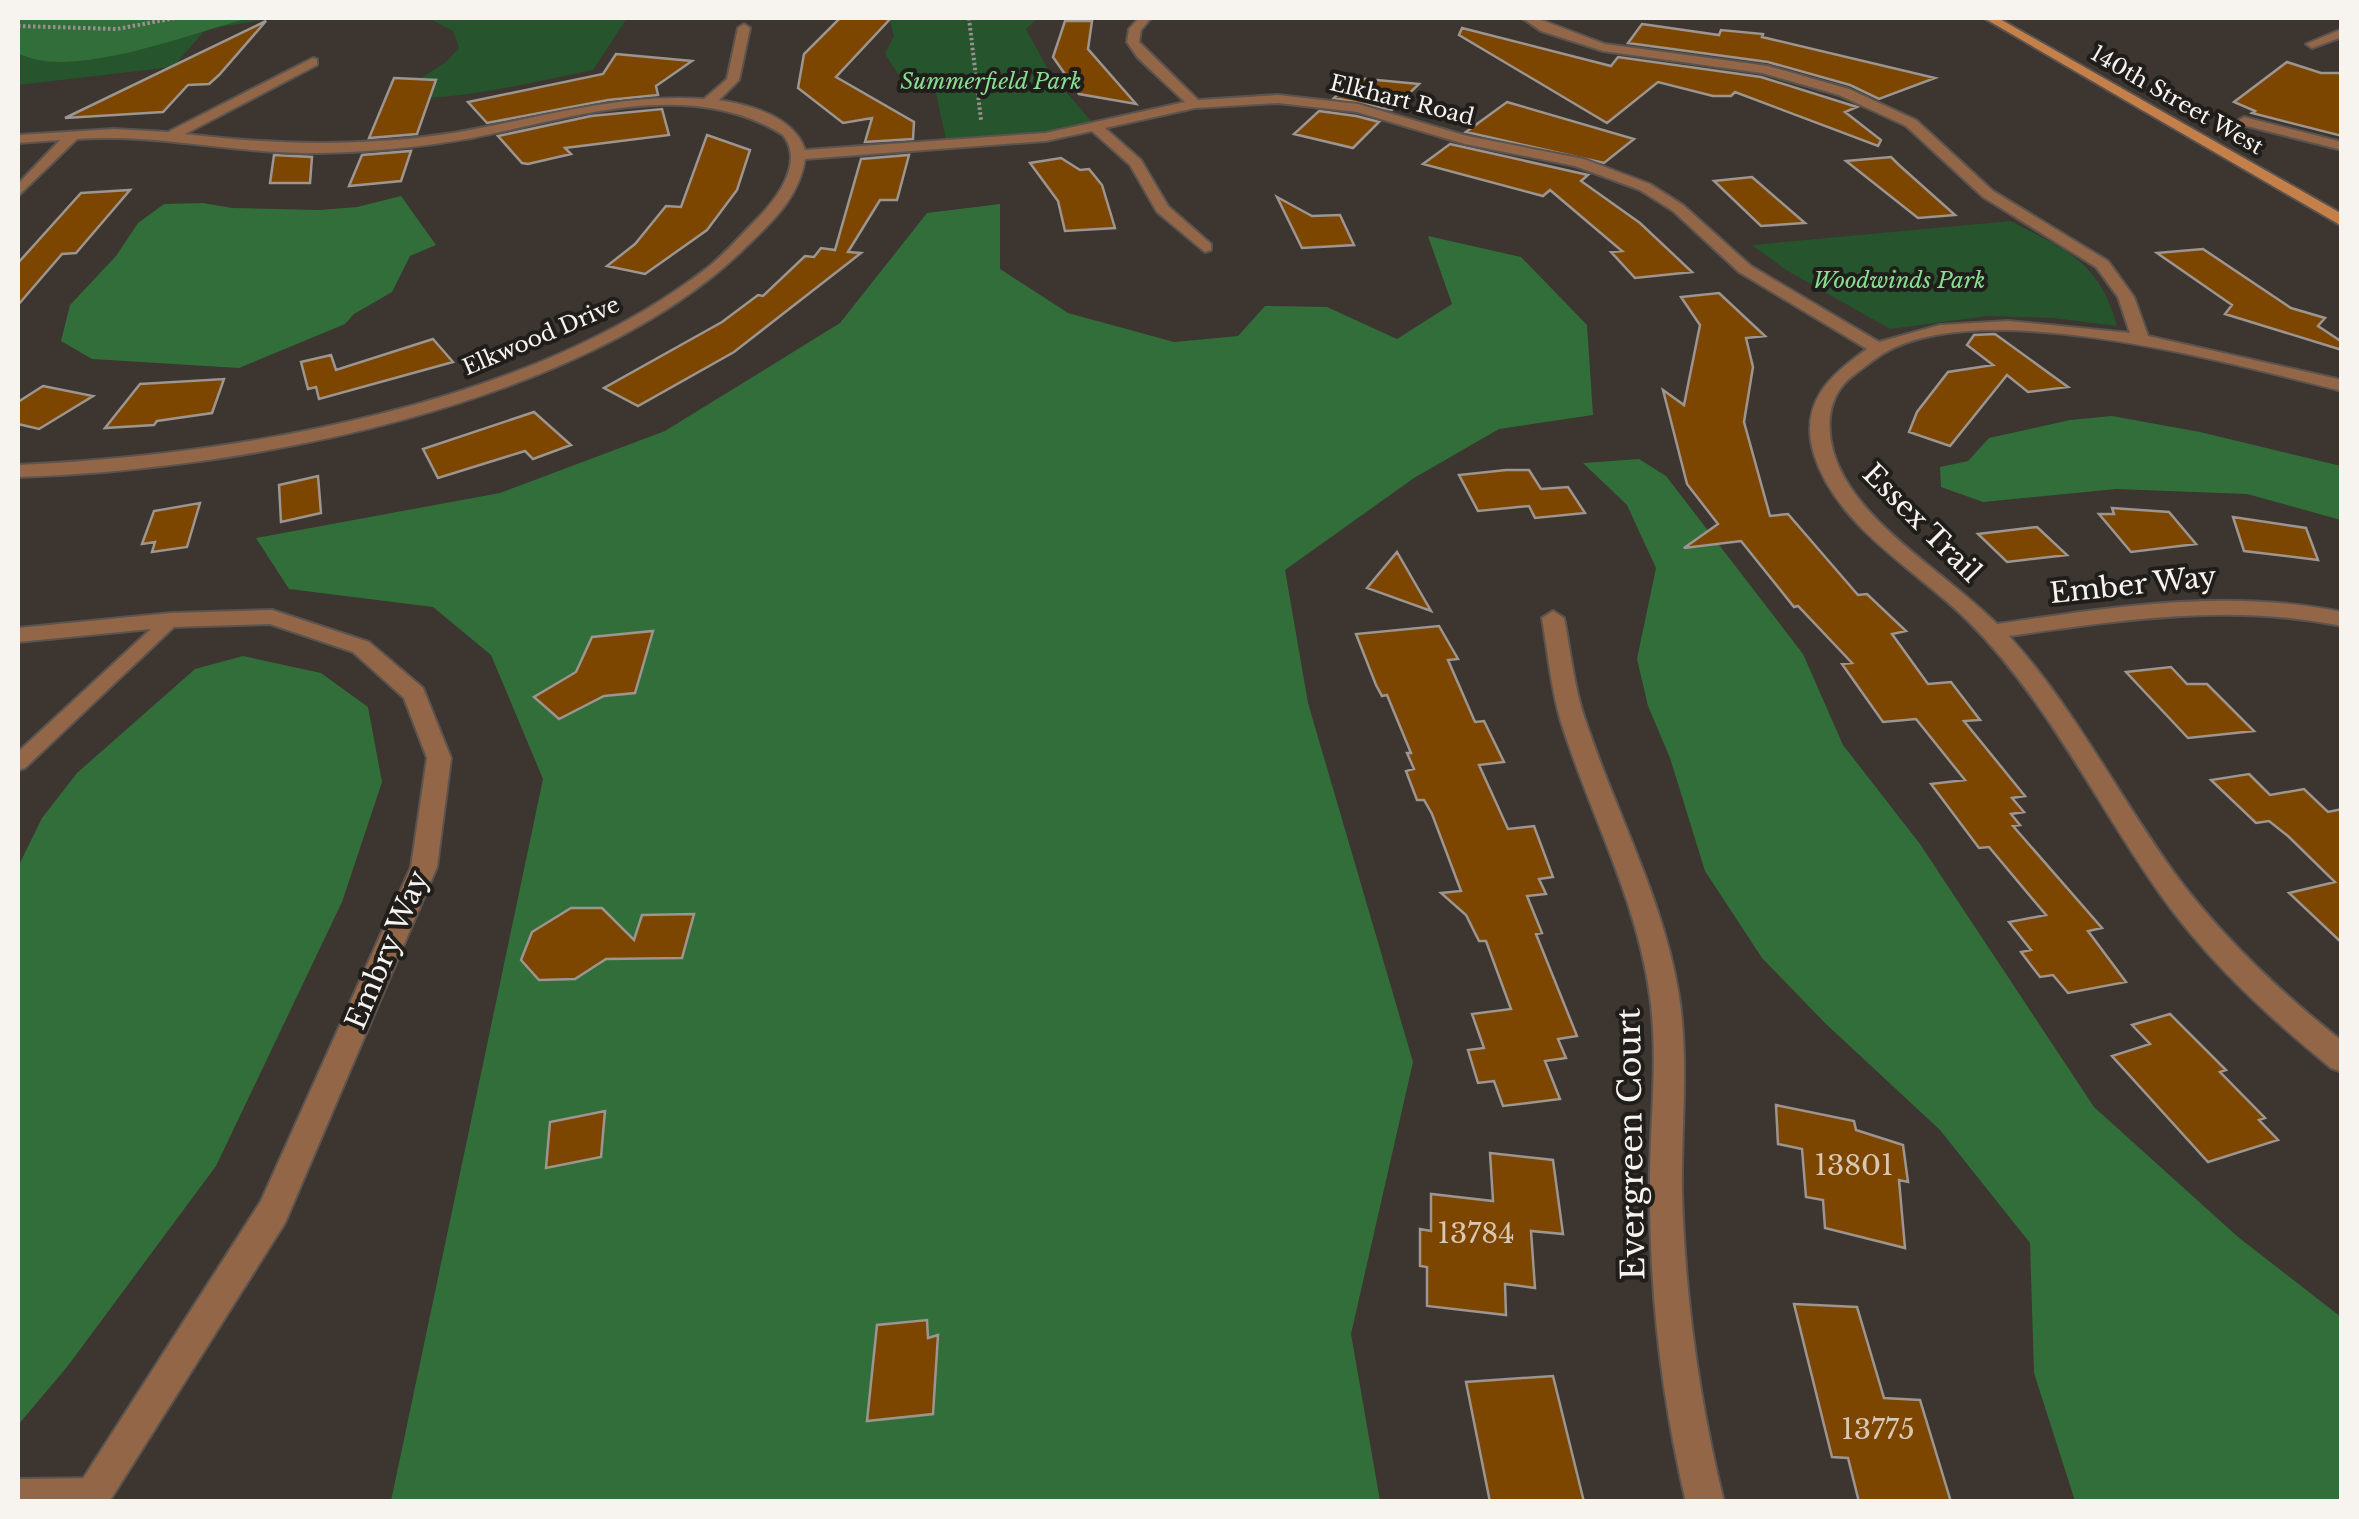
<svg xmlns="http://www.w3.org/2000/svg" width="2359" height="1519" viewBox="0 0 2359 1519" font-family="'Libre Baskerville',serif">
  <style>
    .green { fill: #26542c }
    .forest { fill: #326e3a }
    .building { fill: #7c4600; stroke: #9d958f; stroke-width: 2.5 }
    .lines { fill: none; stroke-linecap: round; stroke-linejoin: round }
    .lane-casing { stroke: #5a534f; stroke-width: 4 }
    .street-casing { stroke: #5a534f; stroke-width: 4 }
    .secondary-casing { stroke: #5a534f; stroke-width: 4 }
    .path { stroke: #98928e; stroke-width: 4; stroke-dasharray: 2.5 2.5; stroke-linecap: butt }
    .lane { fill: #926646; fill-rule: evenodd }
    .street { fill: #926646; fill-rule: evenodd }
    .secondary { fill: #c57f49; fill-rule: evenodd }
    .labels { text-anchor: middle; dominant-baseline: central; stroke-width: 8; stroke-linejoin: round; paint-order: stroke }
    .far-park-label { font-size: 22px; font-style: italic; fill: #89dd91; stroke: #201e1b }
    .far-street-label { font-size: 22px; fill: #f7f3ef; stroke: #201e1b }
    .street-label { font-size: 28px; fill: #f7f3ef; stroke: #201e1b }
    .near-number-label { font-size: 28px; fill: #d8c8b3 }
    .near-street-label { font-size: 32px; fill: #f7f3ef; stroke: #201e1b }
  </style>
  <rect width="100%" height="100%" fill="#3c3530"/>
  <path class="green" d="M18 18H276L206 29 173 67 18 85Z
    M428 18H627L593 70C527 83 457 102 389 98L446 62 459 48 453 31Z
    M889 18H1038L1026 29 1050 73 1097 128 947 145 935 88 898 74 885 54 894 36Z
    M2011 221C2066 250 2100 262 2117 326L2053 318 1988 316 1890 329 1786 270 1752 245Z"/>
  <path class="forest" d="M18 18H250C193 32 70 82 18 53Z
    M401 196 436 245 410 256 392 292 354 314 345 324 239 368 92 359 61 341 70 305 116 256 138 223 164 204 203 203 232 208 319 210 357 207Z
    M1000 204V269L1068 313 1174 342 1238 336 1265 306 1327 307 1397 339 1452 304 1428 236 1521 257 1587 325 1593 415 1499 429 1414 478 1285 570 1308 703 1413 1062 1351 1334 1380 1501H391L543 779 491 655 433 607 289 589 256 538 500 493 665 431 840 323 927 213Z
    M2112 416 2200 432 2341 466V520L2247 494 2116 489 1983 502 1941 487 1940 467 1968 461 1989 438 2070 420Z
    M1639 459 1666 476 1803 654 1843 745 1920 844 2094 1107 2238 1237 2341 1317V1501H2075L2034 1373 2030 1243 1940 1130 1826 1024 1762 958 1705 871 1670 758 1648 706 1637 659 1656 568 1627 505 1583 463Z
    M243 656 321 673 368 707 382 782 342 902 216 1166 67 1367 18 1425V867L42 818 77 773 195 669Z"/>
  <path class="building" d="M840 18H891L836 77 914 122 913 139 865 142 872 118 843 123 798 88 804 54Z
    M266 21 219 75 209 84 188 85 163 112 65 118Z
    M1065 21H1092L1088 49 1136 104 1079 94 1053 57Z
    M1642 24 1719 35 1721 30 1763 34 1762 37 1935 78 1879 99 1850 85 1768 62 1628 43Z
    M1462 28 1611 66 1618 57 1761 77 1857 107 1845 112 1881 140 1878 146 1735 92 1731 96H1713L1658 82 1607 123 1459 35Z
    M616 54 692 61 656 86 658 95 608 100 487 123 468 102 603 74Z
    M2287 62 2321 73H2342V136L2252 113 2255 111 2234 102Z
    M394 78 436 80 417 134 369 138Z
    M1356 78 1419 84 1392 110 1334 98Z
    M1507 102 1634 139 1604 163 1466 132Z
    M662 109 669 135 565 148 571 154 528 164 522 163 498 136 591 116Z
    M1319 111 1356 116 1379 122 1353 148 1294 134Z
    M707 135 750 150 737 190 707 230 645 274 607 266 635 244 666 206 681 207Z
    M1450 144 1588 175 1581 181 1640 223 1692 272 1635 278 1611 252 1622 251 1550 190 1543 196 1423 164Z
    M411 151 401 181 349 186 362 155Z
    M274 155 312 157 310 183H270Z
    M909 155 897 200H880L848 252 861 253 734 352 638 406 604 388 722 322 758 295 763 296 805 256 814 257 821 248 835 250 861 159Z
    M1891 157 1899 165 1955 215 1918 218 1846 161Z
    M1061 158 1080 170 1089 169 1102 185 1115 228 1065 231 1058 201 1030 163Z
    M1752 177 1805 223 1761 226 1714 181Z
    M130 190 76 253 62 254 18 305V263L81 193Z
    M1277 197 1312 216 1340 215 1354 245 1302 248Z
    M2203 249 2291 308 2325 318 2318 326 2342 342V350L2225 314 2232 305 2157 253Z
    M1719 293 1765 336 1746 338 1753 367 1744 422 1770 516 1788 514 1858 595 1867 594 1906 631 1892 634 1928 684 1951 682 1980 720 1964 721 2025 796 2012 798 2024 812 2011 814 2020 825 2013 826 2102 928 2088 931 2126 982 2068 993 2053 975 2040 977 2021 952 2031 950 2009 922 2046 915 1989 847 1979 848 1931 784 1965 780 1916 719 1883 722 1842 664 1852 663 1798 606 1794 607 1741 541 1684 548 1718 524 1687 484 1663 390 1684 405 1700 325 1681 297Z
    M1995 334 2068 387 2028 392 2007 375 1950 446 1909 432 1917 412 1948 372 1993 365 1967 345 1974 335Z
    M433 339 453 362 319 399 316 387 308 389 301 362 331 355 336 370Z
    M224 379 212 413 157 421 154 425 105 428 140 384Z
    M43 386 93 396 39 429 18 424V402Z
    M534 412 571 445 533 459 525 451 438 478 423 449Z
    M1506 470H1529L1541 489 1568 487 1585 513 1535 518 1529 506 1478 511 1459 475Z
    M318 476 321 513 281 522 279 485Z
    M200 503 187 547 152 552 155 542 142 544 154 511Z
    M2112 508 2169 512 2196 544 2131 552 2099 514H2114Z
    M2233 517 2306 528 2318 560 2244 551Z
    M2037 527 2067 555 2007 562 1978 534Z
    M1397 552 1431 611 1367 588Z
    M1439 626 1458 659 1448 660 1475 722 1484 721 1504 762 1479 765 1508 829 1534 826 1553 877 1539 879 1546 894 1527 896 1542 933 1536 934 1577 1036 1558 1039 1566 1058 1545 1061 1560 1099 1503 1106 1494 1081 1478 1083 1468 1050 1484 1048 1472 1014 1511 1009 1486 941H1479L1466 915 1441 893 1461 891 1432 814 1424 800H1417L1406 771 1414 769 1407 753H1411L1387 695 1382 696 1376 685 1356 634Z
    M653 631 635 693 604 696 559 719 534 697 576 672 592 637Z
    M2171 667 2187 684H2207L2254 731 2188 738 2126 672Z
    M2249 774 2270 795 2304 789 2328 812 2342 809V943L2289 893 2335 882 2288 836 2269 821 2256 823 2211 780Z
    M571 908H602L634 940 642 915 694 914 682 958 606 959 575 979 539 980 521 960 532 932Z
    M2170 1014 2226 1070 2220 1072 2265 1118 2259 1120 2278 1140 2208 1162 2112 1056 2150 1044 2132 1025Z
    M1776 1105 1854 1121 1856 1130 1903 1145 1908 1182 1899 1180 1905 1248 1825 1228 1823 1200 1806 1197 1802 1149 1778 1144Z
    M605 1111 601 1157 546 1168 550 1122Z
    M1490 1153 1553 1160 1563 1234 1531 1231 1535 1288 1505 1284 1506 1315 1427 1306V1267L1420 1266V1229L1431 1231V1194L1493 1201Z
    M1794 1304 1857 1307 1884 1398 1920 1400 1951 1502H1859L1848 1458 1832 1457Z
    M927 1320 928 1338 938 1335 933 1414 867 1421 877 1325Z
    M1553 1376 1584 1502H1490L1466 1382Z"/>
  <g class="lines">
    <defs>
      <path id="lane" d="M171 614 180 620 177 624 25 768 18 770V752L165 616Z
        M93 1478 104 1482 108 1493 105 1502H18V1479Z"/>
      <path id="street" d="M1139 18H1151L1141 30 1139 42 1198 100 1278 95 1358 104 1467 136 1584 159 1650 184 1683 205 1751 266 1879 342 1940 325 2008 321 2130 333 2118 297 2096 267 1983 197 1906 126 1839 95 1762 73 1603 51 1541 31 1522 18H1536L1605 44 1768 66 1849 89 1916 120 1993 191 2108 261 2134 297 2148 336 2342 380V391C2233 364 1987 295 1886 352 1875 358 1865 367 1855 374 1821 398 1825 443 1844 477 1876 534 1950 577 1997 624 2113 607 2225 588 2342 612V626C2229 603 2122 620 2009 636 2075 709 2118 795 2175 874 2222 937 2280 992 2342 1041V1072L2331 1068C2265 1014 2201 955 2153 884 2091 794 2044 696 1966 619 1915 569 1836 526 1814 454 1799 403 1829 376 1867 349L1739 272 1673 211 1640 190 1575 166 1465 144 1357 112 1278 103 1195 108 1105 128 1141 160 1168 206 1211 244V250L1205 252 1157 212 1130 165 1092 131 1046 141 805 159C799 197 774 220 748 245 587 406 238 471 18 477V465C238 455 529 406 707 268 725 254 740 236 756 220 776 200 805 163 783 135 689 76 573 118 472 138 422 147 371 152 320 153 239 155 159 133 77 139L18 196V184L60 140 18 143V135L114 129 168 132 313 58 317 59V65L185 134C276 145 362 147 453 133 537 119 618 93 704 99L727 79 738 28 744 24 750 28 739 80 719 100C750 105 794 116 805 150L1046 133 1185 102 1138 58 1127 42 1129 29Z
        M2342 29V37L2312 48 2306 44Z
        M2244 117 2342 142V150L2239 124 2237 121Z
        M272 610 369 642 423 688 451 758 437 867 285 1223 109 1502H68L261 1201 411 867 427 758 404 698 353 652 270 624 171 627 18 642V628L171 613Z
        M1553 611 1564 618C1571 653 1574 689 1586 722 1616 813 1664 900 1679 996 1689 1062 1681 1126 1682 1193 1685 1298 1699 1400 1724 1502H1686C1662 1400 1650 1298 1650 1193 1649 1127 1659 1063 1650 996 1637 900 1590 814 1561 722 1551 689 1548 653 1542 618Z"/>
      <path id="secondary" d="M1984 18H1998L2342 214V226Z"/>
    </defs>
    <use href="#lane" class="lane-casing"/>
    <use href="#street" class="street-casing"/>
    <use href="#secondary" class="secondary-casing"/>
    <path class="path" d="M969 18 981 120
      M18 26 117 29 175 18"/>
    <use href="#lane" class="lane"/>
    <use href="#street" class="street"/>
    <use href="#secondary" class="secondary"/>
  </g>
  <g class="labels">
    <g class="far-park-label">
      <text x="991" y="81">Summerfield Park</text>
      <text x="1899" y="280">Woodwinds Park</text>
    </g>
    <g class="far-street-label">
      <text transform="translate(1402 100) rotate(14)">Elkhart Road</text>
      <text transform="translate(2177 100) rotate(30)">140th Street West</text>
      <text transform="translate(541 336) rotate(-23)">Elkwood Drive</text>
    </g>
    <g class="street-label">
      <text transform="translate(1922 523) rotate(45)">Essex Trail</text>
      <text transform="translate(2133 585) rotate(-6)">Ember Way</text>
      <text transform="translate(387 950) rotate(-67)">Embry Way</text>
    </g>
    <g class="near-number-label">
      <text x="1854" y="1165">13801</text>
      <text x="1476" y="1233">13784</text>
      <text x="1878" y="1429">13775</text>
    </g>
    <g class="near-street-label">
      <text transform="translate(1631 1144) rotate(-91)">Evergreen Court</text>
    </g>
  </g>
  <rect width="2359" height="1519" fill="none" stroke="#f7f3ef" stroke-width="40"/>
</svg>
